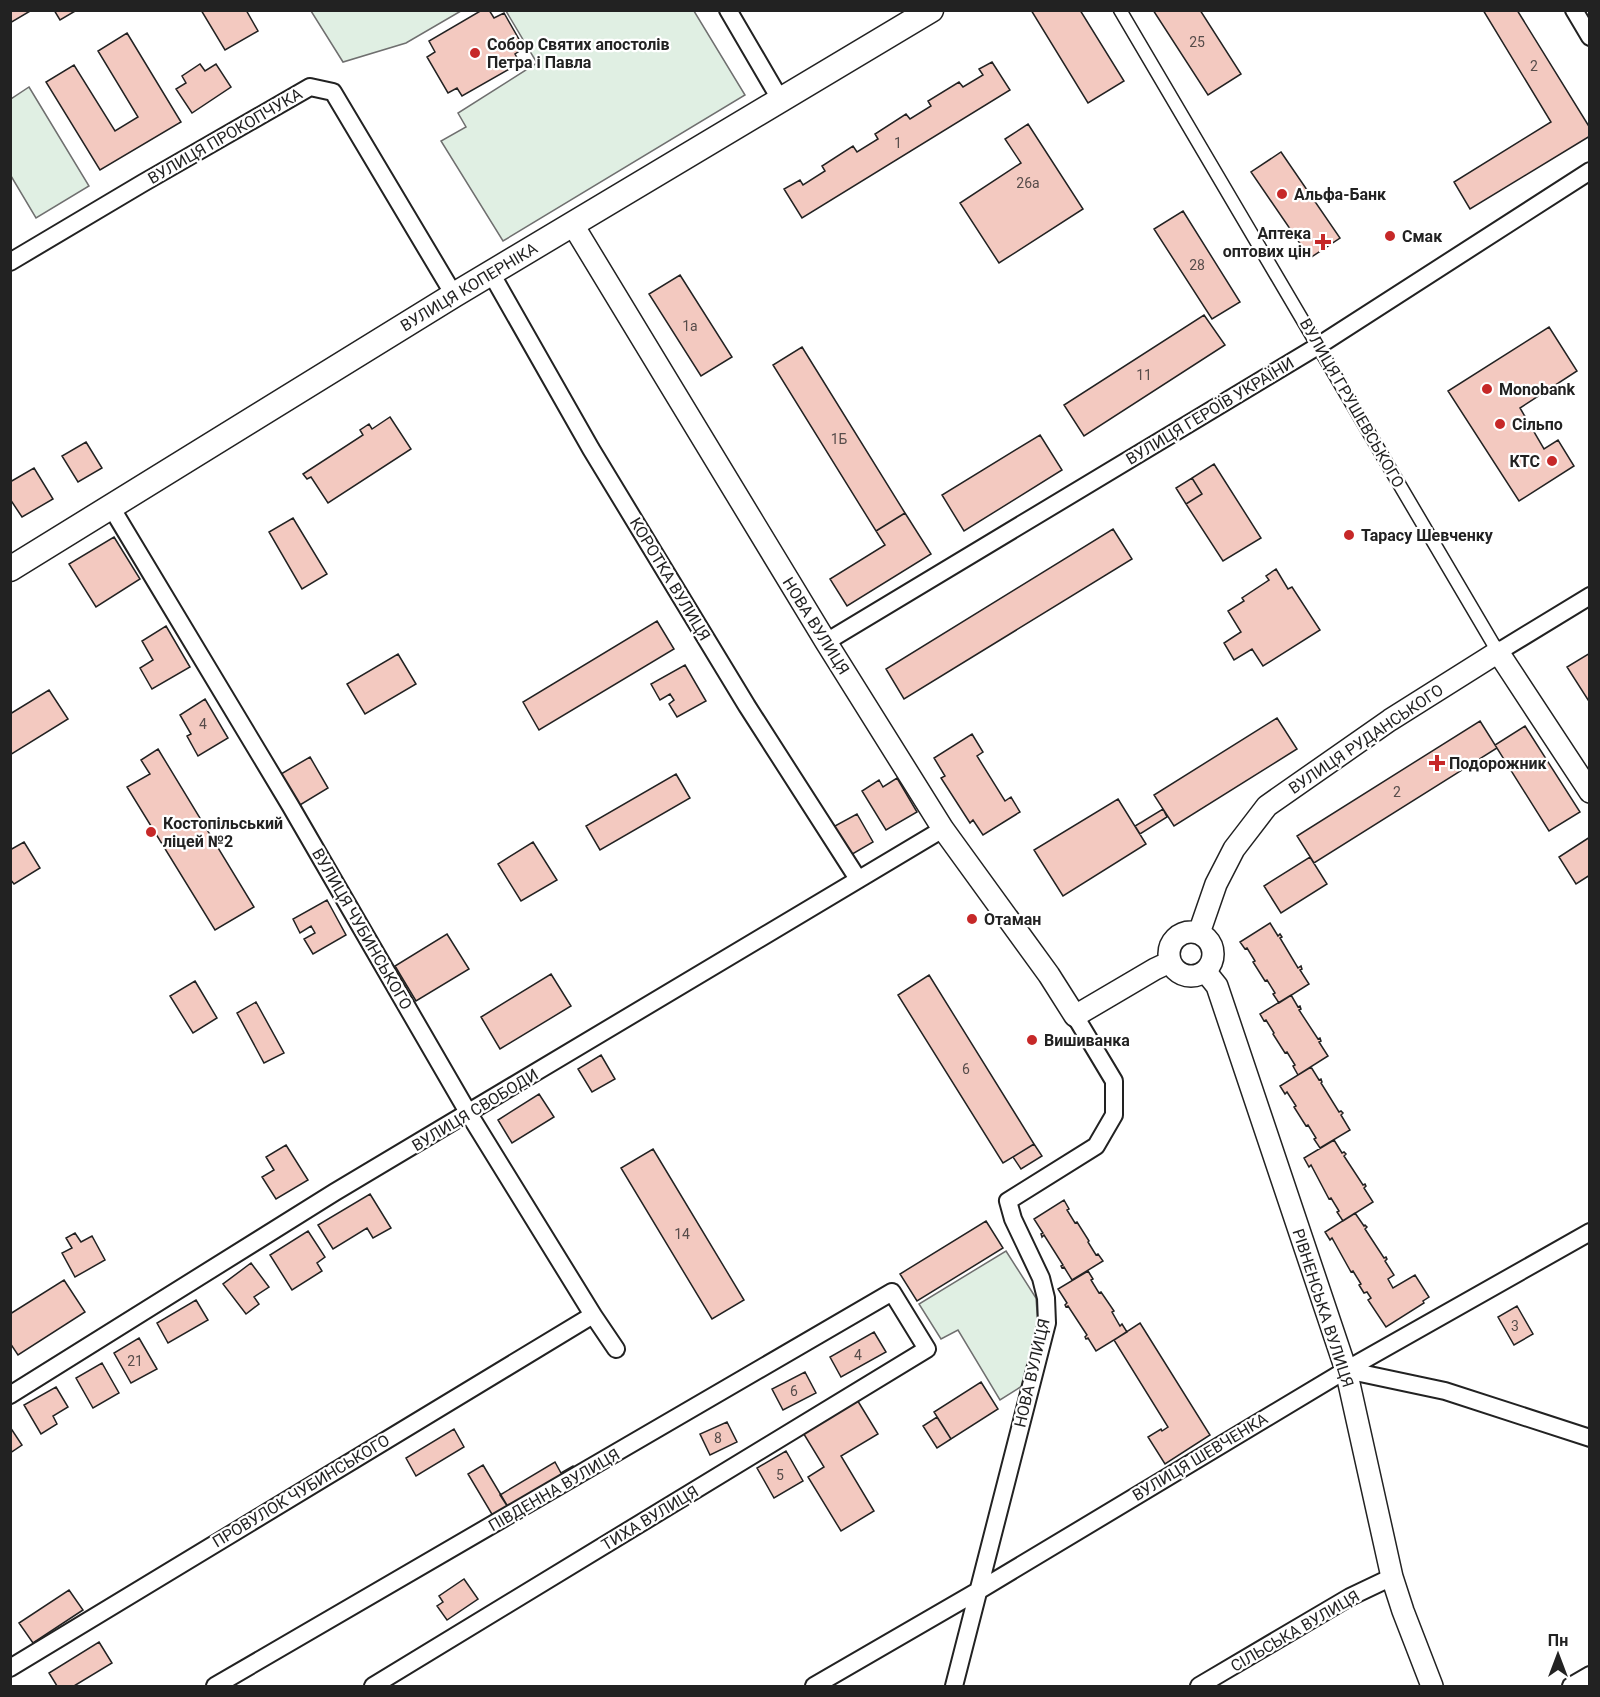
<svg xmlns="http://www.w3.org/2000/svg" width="1600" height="1697" viewBox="0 0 1600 1697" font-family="Roboto,sans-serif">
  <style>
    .green { fill: #e0efe3; stroke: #6f6f6f; stroke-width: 1.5 }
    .building { fill: #f3c9c0; stroke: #222; stroke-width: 1.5 }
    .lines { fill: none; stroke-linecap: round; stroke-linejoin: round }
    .pedestrian-casing { stroke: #222; stroke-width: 15 }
    .minor-casing { stroke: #222; stroke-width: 20 }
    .tertiary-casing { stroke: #222; stroke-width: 24 }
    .secondary-casing { stroke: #222; stroke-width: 27 }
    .pedestrian { stroke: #fff; stroke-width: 12 }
    .minor { stroke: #fff; stroke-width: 16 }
    .tertiary { stroke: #fff; stroke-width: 21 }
    .secondary { stroke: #fff; stroke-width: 24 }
    .poi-dot { fill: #c62828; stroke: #fff; stroke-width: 2 }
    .labels { text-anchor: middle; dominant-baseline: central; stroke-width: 4.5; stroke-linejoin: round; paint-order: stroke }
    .number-label { font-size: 14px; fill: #564c4a }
    .poi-label { font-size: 16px; font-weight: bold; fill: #222; stroke: #fff; text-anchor: start }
    .street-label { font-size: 16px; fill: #222; stroke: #fff }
  </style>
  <rect width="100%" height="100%" fill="#fff"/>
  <path class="green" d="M311 11H461L406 43 343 62Z
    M506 11H694L745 95 503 241 441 141 466 127 458 113 537 63Z
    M29 87 89 186 36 218 11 176V99Z
    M1006 1251 1036 1298 1038 1325 1022 1386 1000 1400 958 1330 941 1339 919 1304Z"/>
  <path class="building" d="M10 10H32L10 23Z
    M54 10H77L60 20Z
    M201 10H246L258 31 225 50Z
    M482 10H489L494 18 504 13 524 48 515 54 520 63 462 96 457 88 448 93 427 57 435 52 429 41Z
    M1031 10H1080L1124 81 1088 103Z
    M1153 10H1200L1241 74 1208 95Z
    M1483 10H1517L1590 128V136L1470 209 1454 182 1551 122Z
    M127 33 181 122 100 170 46 82 74 65 115 131 138 117 98 51Z
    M992 62 1010 90 802 218 784 189 800 180 803 185 825 171 822 166 853 146 857 152 878 139 875 134 906 114 910 119 931 106 928 101 959 82 963 87 983 75 979 69Z
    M200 64 205 71 216 64 231 87 192 113 176 89 186 83 182 76Z
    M1028 124 1083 209 999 263 960 203 1021 163 1005 139Z
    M1281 152 1340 238 1310 258 1251 172Z
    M1183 211 1240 302 1212 319 1154 229Z
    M680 275 732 357 701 376 649 294Z
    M1204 315 1225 345 1084 436 1064 405Z
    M1549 327 1577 371 1520 408 1544 449 1558 440 1574 466 1519 501 1448 391Z
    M802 347 905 513 876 531 773 365Z
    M390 417 411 449 328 503 311 477 307 479 303 474 363 435 360 430 369 424 372 429Z
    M1040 435 1062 470 964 531 942 495Z
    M86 442 102 468 78 482 62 456Z
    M1214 464 1261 538 1223 561 1186 504 1202 494 1192 478Z
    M34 468 53 499 22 517 10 499V482Z
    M1192 478 1202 494 1186 504 1176 488Z
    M905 513 931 554 847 606 830 579 885 545 876 531Z
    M293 518 327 574 302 589 269 532Z
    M1113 529 1132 559 904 699 886 669Z
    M114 537 140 579 96 607 69 564Z
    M1276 569 1288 589 1292 587 1320 630 1263 666 1252 649 1234 660 1224 643 1241 632 1228 611 1244 601 1242 598 1269 580 1266 576Z
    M657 621 674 649 539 730 523 702Z
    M166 626 190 667 152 689 140 668 153 660 142 641Z
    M1590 653V703L1567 667Z
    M398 654 416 684 365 714 347 684Z
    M685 665 706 701 677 717 669 704 674 700 670 694 660 700 651 684Z
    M49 690 68 719 10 755V714Z
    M205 699 228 738 198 756 187 736 191 734 180 715Z
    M1277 718 1297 749 1174 826 1154 795Z
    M1480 721 1497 748 1314 863 1297 836Z
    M1525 726 1580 812 1549 831 1495 745Z
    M972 734 983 752 977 756 1005 801 1011 797 1020 812 983 835 973 820 970 823 941 778 945 776 934 758Z
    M158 749 254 907 215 930 127 787 150 774 141 760Z
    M310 757 328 788 300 805 281 774Z
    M676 774 690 798 600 850 586 826Z
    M897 778 917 812 886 830 862 791 879 780 883 787Z
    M1118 799 1146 844 1063 896 1034 850Z
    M1163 809 1167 817 1140 834 1135 826Z
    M857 814 873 842 849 856 833 827Z
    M1590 837V875L1576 884 1559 857Z
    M24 842 40 868 14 884 10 879V850Z
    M533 842 557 880 521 901 498 864Z
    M1310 857 1327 884 1281 913 1264 886Z
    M327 900 346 935 313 954 304 939 315 933 311 926 300 933 293 919Z
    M1270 923 1278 936 1280 934 1282 937 1280 938 1298 968 1301 966 1302 969 1300 970 1309 984 1279 1003 1273 994 1275 993 1267 980 1265 981 1253 962 1255 961 1247 948 1245 949 1240 942Z
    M447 934 469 969 416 1001 395 966Z
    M551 974 571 1006 500 1049 481 1017Z
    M929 975 1034 1144 1003 1163 898 995Z
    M195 981 217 1018 193 1033 170 996Z
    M1291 995 1298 1007 1300 1006 1301 1009 1299 1010 1318 1039 1320 1038 1321 1041 1319 1042 1328 1056 1298 1075 1293 1066 1295 1065 1287 1052 1285 1053 1273 1034 1274 1033 1266 1020 1264 1021 1260 1014Z
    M256 1002 284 1053 264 1063 237 1013Z
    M601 1055 615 1079 592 1092 578 1069Z
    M1311 1067 1319 1080 1321 1079 1322 1082 1321 1083 1339 1112 1341 1111 1343 1113 1341 1115 1350 1130 1320 1148 1314 1139 1316 1138 1308 1125 1306 1126 1294 1107 1296 1106 1287 1092 1285 1094 1280 1086Z
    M539 1094 554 1117 512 1143 498 1120Z
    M1334 1140 1342 1153 1344 1152 1346 1154 1344 1156 1363 1185 1365 1184 1366 1186 1364 1188 1373 1202 1343 1221 1337 1212 1339 1211 1331 1198 1329 1199 1311 1165 1309 1167 1304 1158Z
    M1034 1144 1042 1156 1021 1169 1013 1157Z
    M286 1145 308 1180 276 1199 262 1177 274 1170 266 1157Z
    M653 1149 744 1300 712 1319 621 1168Z
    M370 1194 391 1228 373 1238 367 1228 333 1249 318 1225Z
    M1064 1200 1069 1209 1067 1210 1075 1223 1077 1222 1089 1241 1088 1242 1096 1255 1098 1254 1103 1261 1072 1280 1064 1267 1062 1268 1061 1266 1063 1265 1044 1235 1042 1237 1041 1234 1043 1233 1034 1219Z
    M1355 1213 1364 1226 1365 1225 1367 1227 1365 1229 1384 1258 1386 1257 1387 1259 1385 1261 1394 1275 1388 1279 1393 1288 1415 1275 1429 1297 1423 1301 1424 1303 1386 1327 1368 1300 1371 1298 1367 1292 1364 1293 1359 1285 1361 1284 1353 1271 1351 1272 1332 1238 1330 1240 1325 1232Z
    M986 1221 1003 1248 917 1301 900 1274Z
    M308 1231 325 1257 317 1263 322 1271 292 1290 270 1255Z
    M75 1233 81 1242 92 1236 105 1260 75 1277 62 1253 72 1248 66 1238Z
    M251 1263 269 1287 254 1297 259 1304 246 1314 223 1284Z
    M1088 1271 1093 1279 1091 1280 1099 1293 1101 1292 1114 1311 1112 1312 1120 1326 1122 1324 1127 1332 1096 1351 1088 1338 1086 1339 1085 1337 1087 1335 1068 1306 1066 1307 1065 1305 1067 1303 1058 1289Z
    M64 1280 85 1312 18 1355 10 1343V1314Z
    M196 1300 208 1320 168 1343 157 1323Z
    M1517 1306 1533 1334 1514 1345 1498 1317Z
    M1140 1323 1210 1435 1165 1464 1148 1437 1161 1429 1162 1431 1168 1427 1114 1340Z
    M874 1332 886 1352 841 1377 830 1357Z
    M139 1338 157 1369 131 1383 114 1353Z
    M102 1363 119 1393 93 1408 76 1378Z
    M805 1372 816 1393 783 1410 772 1389Z
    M981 1382 998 1409 951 1439 934 1412Z
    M56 1387 68 1407 53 1416 57 1424 41 1434 24 1405Z
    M856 1398 878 1434 841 1456 874 1511 841 1531 808 1477 824 1467 802 1431Z
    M937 1417 951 1439 937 1448 923 1426Z
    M727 1422 737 1442 710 1455 700 1434Z
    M10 1427 22 1445 10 1453Z
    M454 1429 464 1447 416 1476 406 1458Z
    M786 1451 803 1481 774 1498 757 1468Z
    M555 1462 561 1473 573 1466 577 1473 511 1512 500 1495Z
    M483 1465 511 1512 496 1521 468 1474Z
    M464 1579 478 1599 447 1620 437 1606 443 1602 439 1596Z
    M69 1590 83 1610 33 1643 19 1623Z
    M99 1642 112 1663 74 1686H57L49 1673Z"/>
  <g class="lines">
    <defs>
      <path id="pedestrian" d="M1120 10 1498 652"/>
      <path id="minor" d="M728 10 780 99
        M1574 10 1590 37
        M10 262 143 183 310 87 333 92 454 295
        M491 273 591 449 747 706 858 879
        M111 507 290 805 469 1114 593 1315 616 1349
        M826 642 1318 346 1590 171
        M1498 652 1590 596
        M1346 1370 1445 1391 1590 1438
        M10 1395 335 1192 943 829
        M10 1668 593 1315
        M215 1686 892 1292 927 1349 373 1686
        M814 1686 978 1591 1346 1370 1590 1232
        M954 1686 1047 1323 1046 1298 1041 1278 1013 1219 1008 1201 1096 1146 1114 1115V1081L1075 1016
        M1199 1686 1350 1597 1392 1577
        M1571 1686 1590 1675"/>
      <path id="tertiary" d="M573 225 826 642 943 829 1049 975 1075 1016 1155 969 1170 962
        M1169 954a22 22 0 1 1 44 0a22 22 0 1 1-44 0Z
        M1199 933 1216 884 1234 849 1267 806 1390 720 1498 652 1590 792
        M1205 971 1217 986 1346 1370 1392 1577 1403 1611 1432 1686"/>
      <path id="secondary" d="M10 569 454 295 931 10"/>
    </defs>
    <use href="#pedestrian" class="pedestrian-casing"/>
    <use href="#minor" class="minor-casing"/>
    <use href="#tertiary" class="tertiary-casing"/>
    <use href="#secondary" class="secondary-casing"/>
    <use href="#pedestrian" class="pedestrian"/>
    <use href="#minor" class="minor"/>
    <use href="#tertiary" class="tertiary"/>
    <use href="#secondary" class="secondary"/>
  </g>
  <g class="poi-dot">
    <circle cx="475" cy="53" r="6"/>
    <circle cx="1282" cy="194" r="6"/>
    <circle cx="1390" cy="236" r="6"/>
    <path d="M1320 233h6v6h6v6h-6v6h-6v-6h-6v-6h6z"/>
    <circle cx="1487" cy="389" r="6"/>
    <circle cx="1500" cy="424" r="6"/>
    <circle cx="1552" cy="461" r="6"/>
    <circle cx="1349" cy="535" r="6"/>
    <path d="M1434 754h6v6h6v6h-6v6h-6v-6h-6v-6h6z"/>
    <circle cx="151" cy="832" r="6"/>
    <circle cx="972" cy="919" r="6"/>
    <circle cx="1032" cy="1040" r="6"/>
  </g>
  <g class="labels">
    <g class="number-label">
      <text x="1197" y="42">25</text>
      <text x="1534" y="66">2</text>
      <text x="898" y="143">1</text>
      <text x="1028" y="183">26а</text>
      <text x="1197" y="265">28</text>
      <text x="690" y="326">1а</text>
      <text x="1144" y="375">11</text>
      <text x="839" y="439">1Б</text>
      <text x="203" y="724">4</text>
      <text x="1397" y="792">2</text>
      <text x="966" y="1069">6</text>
      <text x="682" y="1234">14</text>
      <text x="1515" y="1326">3</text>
      <text x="858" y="1355">4</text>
      <text x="135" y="1361">21</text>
      <text x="794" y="1391">6</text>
      <text x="718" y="1438">8</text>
      <text x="780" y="1475">5</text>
    </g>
    <g class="poi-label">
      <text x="487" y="44">Собор Святих апостолів<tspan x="487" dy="18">Петра і Павла</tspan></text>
      <text x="1294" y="194">Альфа-Банк</text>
      <text x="1311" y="233" text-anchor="end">Аптека<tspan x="1311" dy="18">оптових цін</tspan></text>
      <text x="1402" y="236">Смак</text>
      <text x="1499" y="389">Monobank</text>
      <text x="1512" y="424">Сільпо</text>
      <text x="1540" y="461" text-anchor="end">КТС</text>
      <text x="1361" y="535">Тарасу Шевченку</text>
      <text x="1449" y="763">Подорожник</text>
      <text x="163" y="823">Костопільський<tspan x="163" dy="18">ліцей №2</tspan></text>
      <text x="984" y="919">Отаман</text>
      <text x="1044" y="1040">Вишиванка</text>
    </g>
    <g class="street-label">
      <text transform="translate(225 136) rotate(-30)">ВУЛИЦЯ ПРОКОПЧУКА</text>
      <text transform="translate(469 287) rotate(-31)">ВУЛИЦЯ КОПЕРНІКА</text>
      <text transform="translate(1352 403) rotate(60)">ВУЛИЦЯ ГРУШЕВСЬКОГО</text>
      <text transform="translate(1210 411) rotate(-31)">ВУЛИЦЯ ГЕРОЇВ УКРАЇНИ</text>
      <text transform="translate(670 579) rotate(59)">КОРОТКА ВУЛИЦЯ</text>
      <text transform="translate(816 626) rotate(58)">НОВА ВУЛИЦЯ</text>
      <text transform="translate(1366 739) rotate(-34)">ВУЛИЦЯ РУДАНСЬКОГО</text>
      <text transform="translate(362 929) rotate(60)">ВУЛИЦЯ ЧУБИНСЬКОГО</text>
      <text transform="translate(475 1110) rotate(-31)">ВУЛИЦЯ СВОБОДИ</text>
      <text transform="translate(1323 1308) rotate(72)">РІВНЕНСЬКА ВУЛИЦЯ</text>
      <text transform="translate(1032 1373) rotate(-77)">НОВА ВУЛИЦЯ</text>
      <text transform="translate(1200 1457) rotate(-31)">ВУЛИЦЯ ШЕВЧЕНКА</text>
      <text transform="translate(554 1490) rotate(-30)">ПІВДЕННА ВУЛИЦЯ</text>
      <text transform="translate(301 1491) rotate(-31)">ПРОВУЛОК ЧУБИНСЬКОГО</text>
      <text transform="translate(650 1518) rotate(-31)">ТИХА ВУЛИЦЯ</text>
      <text transform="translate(1295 1631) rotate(-30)">СІЛЬСЬКА ВУЛИЦЯ</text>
    </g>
  </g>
  <rect width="1600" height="1697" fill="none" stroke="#222222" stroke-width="24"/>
  <g transform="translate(1558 1655)" stroke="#ffffff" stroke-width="4.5" paint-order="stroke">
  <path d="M0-4.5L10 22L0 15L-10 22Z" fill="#222222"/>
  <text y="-9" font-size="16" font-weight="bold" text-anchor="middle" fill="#222222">Пн</text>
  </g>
</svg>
